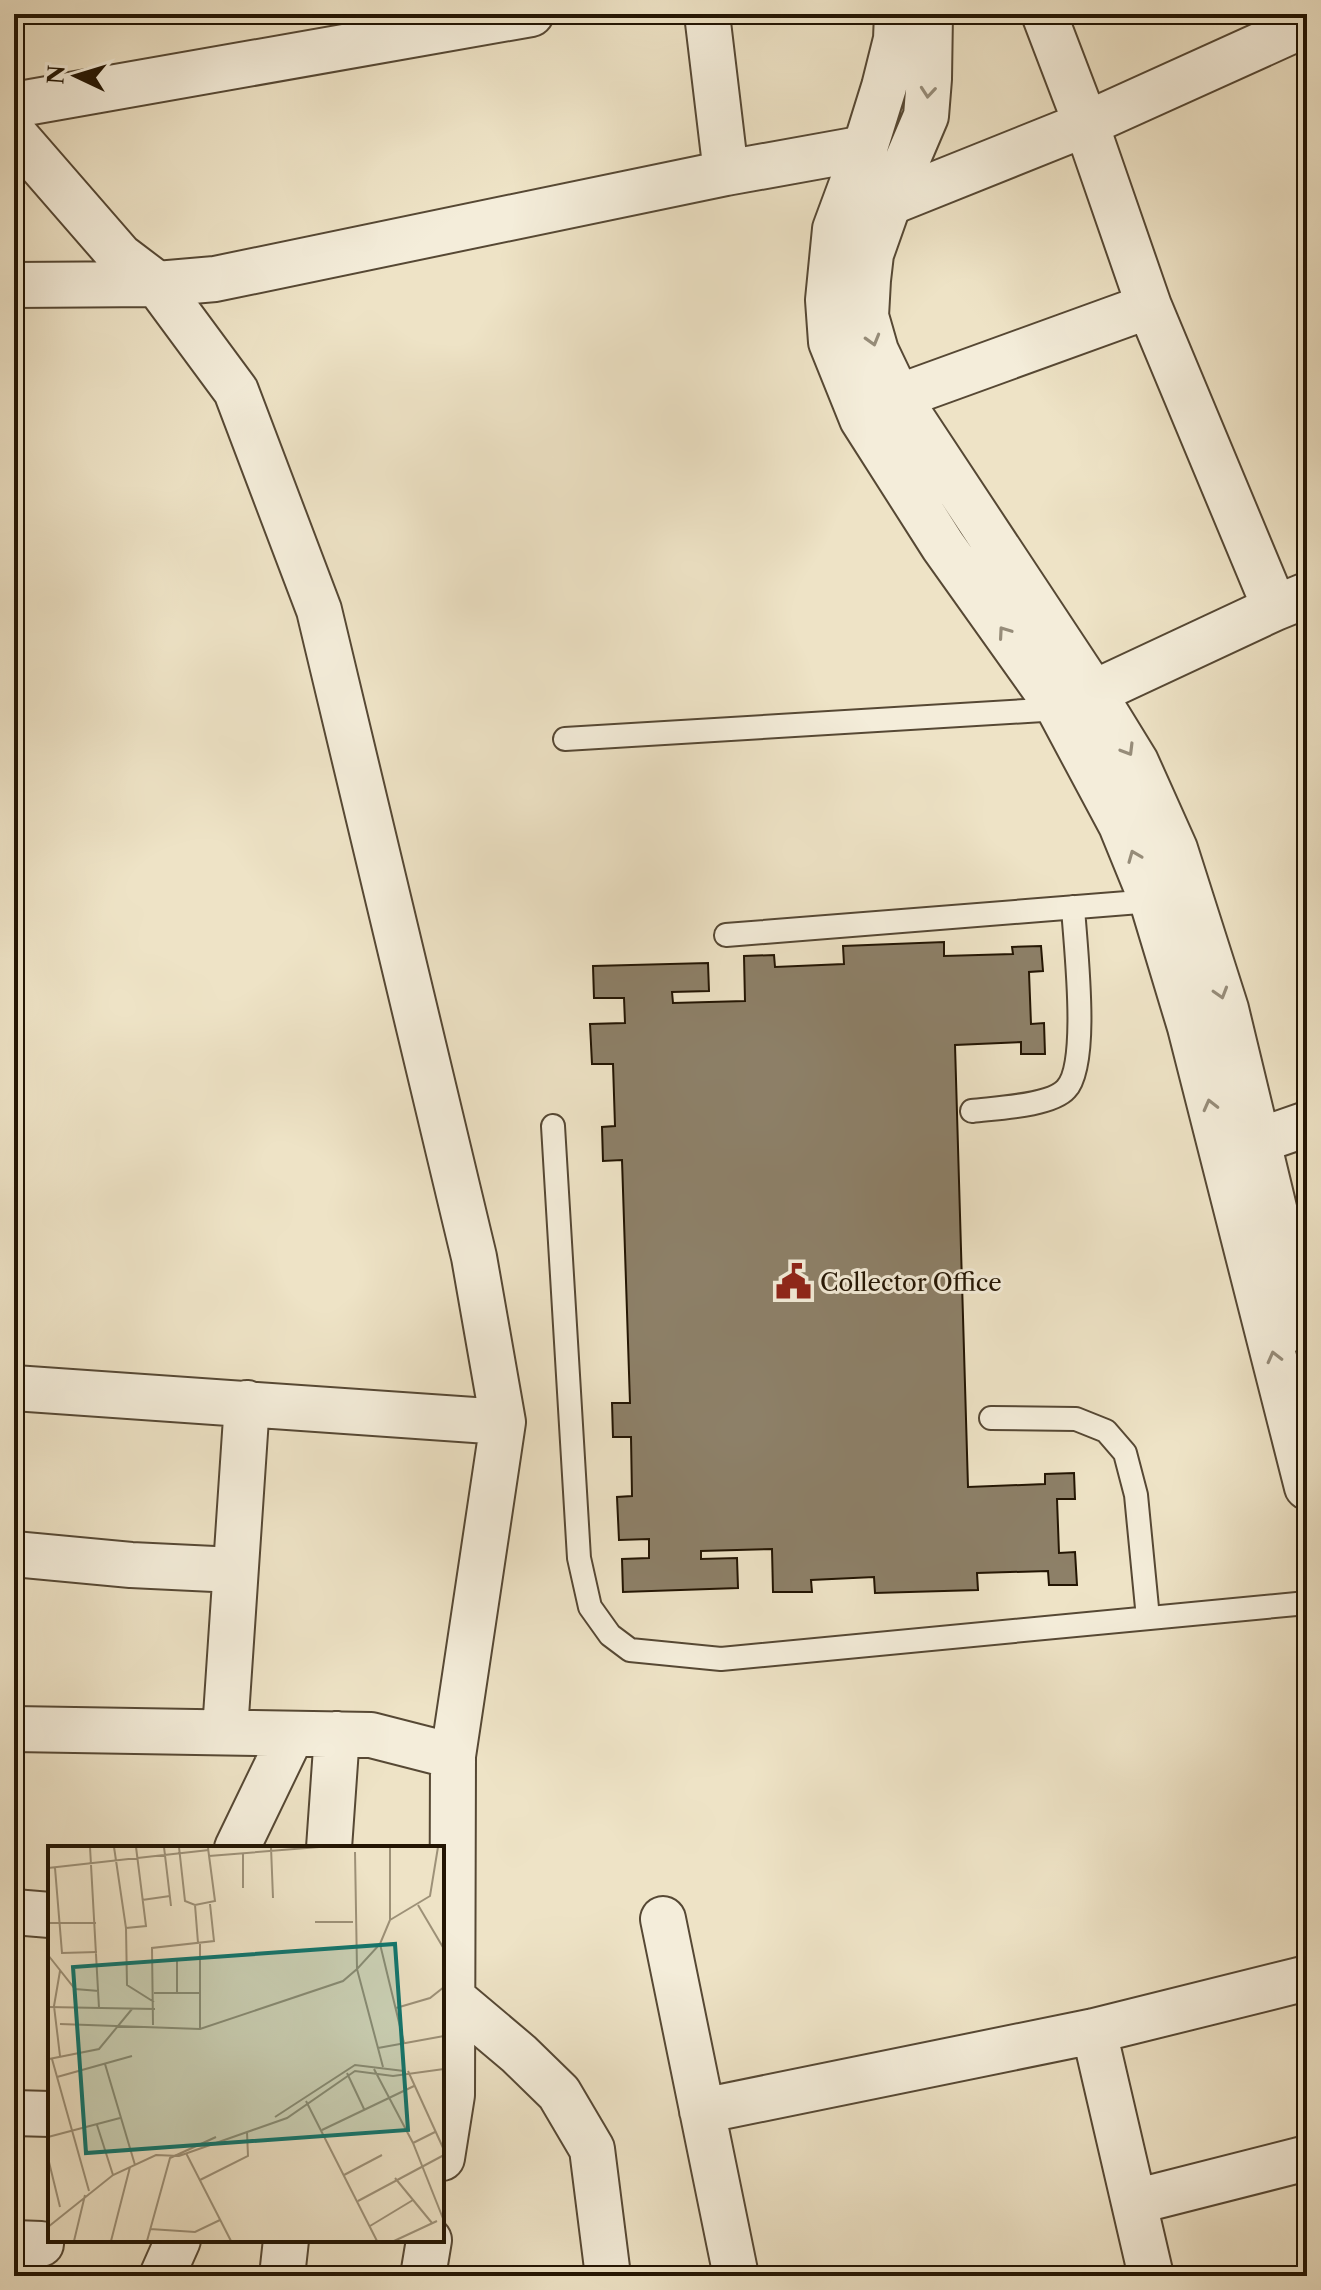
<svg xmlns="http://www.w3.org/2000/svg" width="1321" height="2290" viewBox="0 0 1321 2290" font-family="'Libre Caslon Text',serif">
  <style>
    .building { fill: #8d8068; stroke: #231503; stroke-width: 2 }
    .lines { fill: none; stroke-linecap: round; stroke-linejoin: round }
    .service-casing { stroke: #564834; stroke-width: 26 }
    .minor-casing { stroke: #564834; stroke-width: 48 }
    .tertiary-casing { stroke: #564834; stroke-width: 48 }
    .service { stroke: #f4edda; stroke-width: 22 }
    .minor { stroke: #f4edda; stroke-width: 44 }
    .tertiary { stroke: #f4edda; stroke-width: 44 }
    .oneway { stroke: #968c79 }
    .labels { text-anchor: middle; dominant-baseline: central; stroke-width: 6; stroke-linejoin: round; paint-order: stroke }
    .poi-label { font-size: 24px; fill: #231503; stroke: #f4edda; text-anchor: start }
    .inset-road { fill: none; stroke: #9d9178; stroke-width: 2 }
    .view { fill: #0f766e; fill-opacity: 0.15; stroke: #0f766e; stroke-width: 4 }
    .inset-edge { fill: none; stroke: #231503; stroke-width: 4 }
  </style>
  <rect width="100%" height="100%" fill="#eee3c6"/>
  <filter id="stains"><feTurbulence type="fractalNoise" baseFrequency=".0025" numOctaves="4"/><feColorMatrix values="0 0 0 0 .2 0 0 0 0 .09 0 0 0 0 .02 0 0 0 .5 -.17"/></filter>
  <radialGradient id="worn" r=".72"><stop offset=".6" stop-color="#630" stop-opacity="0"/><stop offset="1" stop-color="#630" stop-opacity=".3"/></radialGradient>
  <path class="building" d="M944 942V956L1013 954 1012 947 1041 946 1043 971 1029 972 1031 1024 1044 1023 1045 1054H1021V1042L955 1045 968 1487 1045 1484V1474L1074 1473 1075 1499H1057L1059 1553 1075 1552 1077 1585H1049L1048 1571 977 1573 978 1590 875 1593 874 1577 811 1580 812 1592H773L772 1549 701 1551V1559L737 1558 738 1588 623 1592 622 1559 649 1558V1539L619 1540 617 1497 632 1496 631 1437H613L612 1403H630L622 1160 603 1161 602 1127 615 1126 613 1064H592L590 1024 625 1023 624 998H594L593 966 708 963 709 991 672 992 673 1003 745 1001 744 956 774 955 775 967 844 964 843 946Z"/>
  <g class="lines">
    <defs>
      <path id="service" d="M565 739 1059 709
        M726 935 1152 901
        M972 1111C995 1108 1051 1106 1066 1089 1090 1064 1075 944 1073 907
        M553 1126 579 1558 590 1607 610 1635 630 1650 721 1659 1307 1603
        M991 1418 1076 1419 1106 1431 1125 1453 1136 1495 1148 1618"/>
      <path id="minor" d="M707 14 726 173
        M1044 14 1086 124 1149 306 1275 608
        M14 105 531 14
        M14 134 120 256 157 284 215 279 726 173 865 148
        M865 215 889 203 1086 124 1307 24
        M14 285 157 284 236 391 319 610 474 1257 503 1422 453 1756 452 2095 442 2158
        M865 417 898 397 1149 306
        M1061 708 1275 608 1307 595
        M1258 1141 1307 1124
        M14 1388 503 1422
        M14 1554 131 1565 235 1570
        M14 1729 371 1735 453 1756
        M225 1731 247 1403
        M237 1848 292 1734
        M329 1848 337 1734
        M14 1912 50 1915
        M663 1919 736 2276
        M442 1989 519 2054 559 2093 592 2149 608 2276
        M1094 2031 1151 2276
        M702 2111 1094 2031 1307 1978
        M14 2113 50 2114
        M1134 2202 1307 2158
        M14 2243 41 2244
        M162 2276 178 2240
        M282 2276 286 2240
        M423 2276 429 2240"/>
      <path id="tertiary" d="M897 14 896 39 884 87 865 148 835 229 828 300 831 342 862 419 943 546 1059 709 1121 825 1152 901 1190 1027 1307 1487
        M930 14 929 79 926 116 889 203 871 254 868 280 866 316 876 351 898 397 1093 692 1136 762 1175 849 1226 1009 1281 1237 1307 1332"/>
    </defs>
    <use href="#service" class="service-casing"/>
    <use href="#minor" class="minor-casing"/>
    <use href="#tertiary" class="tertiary-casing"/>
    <use href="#service" class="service"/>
    <use href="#minor" class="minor"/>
    <use href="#tertiary" class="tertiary"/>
  </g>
  <defs><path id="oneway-chevron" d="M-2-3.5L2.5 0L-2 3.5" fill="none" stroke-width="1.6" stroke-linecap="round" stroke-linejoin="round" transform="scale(2)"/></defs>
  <g class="oneway">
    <use href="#oneway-chevron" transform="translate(928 92) rotate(95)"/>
    <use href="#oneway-chevron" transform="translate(873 340) rotate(74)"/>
    <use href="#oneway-chevron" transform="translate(1004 632) rotate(-125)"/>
    <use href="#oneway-chevron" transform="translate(1128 750) rotate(59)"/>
    <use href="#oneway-chevron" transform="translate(1134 856) rotate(-112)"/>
    <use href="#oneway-chevron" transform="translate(1221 993) rotate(73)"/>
    <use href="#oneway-chevron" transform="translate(1210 1105) rotate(-104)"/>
    <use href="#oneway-chevron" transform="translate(1274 1357) rotate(-104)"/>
  </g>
  <defs>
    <symbol id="civic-bare" viewBox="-9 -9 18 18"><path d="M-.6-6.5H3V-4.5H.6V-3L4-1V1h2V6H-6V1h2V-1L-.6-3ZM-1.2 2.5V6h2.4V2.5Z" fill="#8f2418" stroke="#f4edda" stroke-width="2.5" paint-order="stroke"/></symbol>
  </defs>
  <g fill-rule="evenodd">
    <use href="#civic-bare" x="768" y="1256" width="51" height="51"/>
  </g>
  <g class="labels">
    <g class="poi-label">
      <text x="820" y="1282">Collector Office</text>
    </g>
  </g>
  <g transform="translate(48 1846)">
    <rect width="396" height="396" fill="#eee3c6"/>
    <path class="inset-road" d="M42 1 51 162M66 1 78 82 79 139 106 156M116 1 123 60M131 1 137 55 147 59 167 55 160 2M223 1 225 52M195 8V42M161 10 271 1M0 22 161 4M7 22 14 107 49 106M94 54 122 50M147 59 150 97M370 59 396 103M342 74 382 50 390 1M267 76H305M0 77H48M78 82 98 80 88 1M152 96V183M332 98 356 197M0 109 27 143 51 145M12 125 6 160 12 210M106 147H152M129 147V112M0 161 107 163M348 162 382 152 396 141M12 178 152 183 295 135 309 123 307 6M105 179 104 102 166 95 162 58M330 202 396 190M1 213 51 203 84 163M4 213 41 345M57 218 87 319M335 221 309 123 332 98 342 74V1M326 223 365 297 396 375M360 225 396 304M299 227 316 263M9 231 84 210M258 255 329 395M227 271 307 219 356 225M49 279 65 329M274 284 366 240M0 291 72 272M365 297 387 286M138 307 183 395M0 312 12 361M296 329 334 309M347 332 384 377M152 334 200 310 199 286M310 355 396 309M322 380 365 354M0 381 65 329 108 309 131 310 239 272 307 225 345 230 396 223M102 383 147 386 172 374M26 395 37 349M63 395 82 321M99 395 122 312 168 291M346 395 389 375"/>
    <path class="view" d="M347 98 360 284 38 307 25 121Z"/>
    <rect width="396" height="396" class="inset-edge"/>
  </g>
  <rect width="1321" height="2290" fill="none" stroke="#eee3c6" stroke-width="48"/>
  <rect x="16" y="16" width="1289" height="2258" fill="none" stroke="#231503" stroke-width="4"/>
  <rect x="24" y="24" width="1273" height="2242" fill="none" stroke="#231503" stroke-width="2"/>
  <g transform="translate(76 76) rotate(274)" stroke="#f4edda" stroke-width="6" paint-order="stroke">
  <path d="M0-6L14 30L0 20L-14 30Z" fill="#231503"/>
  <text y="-12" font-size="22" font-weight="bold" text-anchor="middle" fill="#231503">N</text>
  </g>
  <rect width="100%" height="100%" filter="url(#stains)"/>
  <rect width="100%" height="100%" fill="url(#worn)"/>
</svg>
